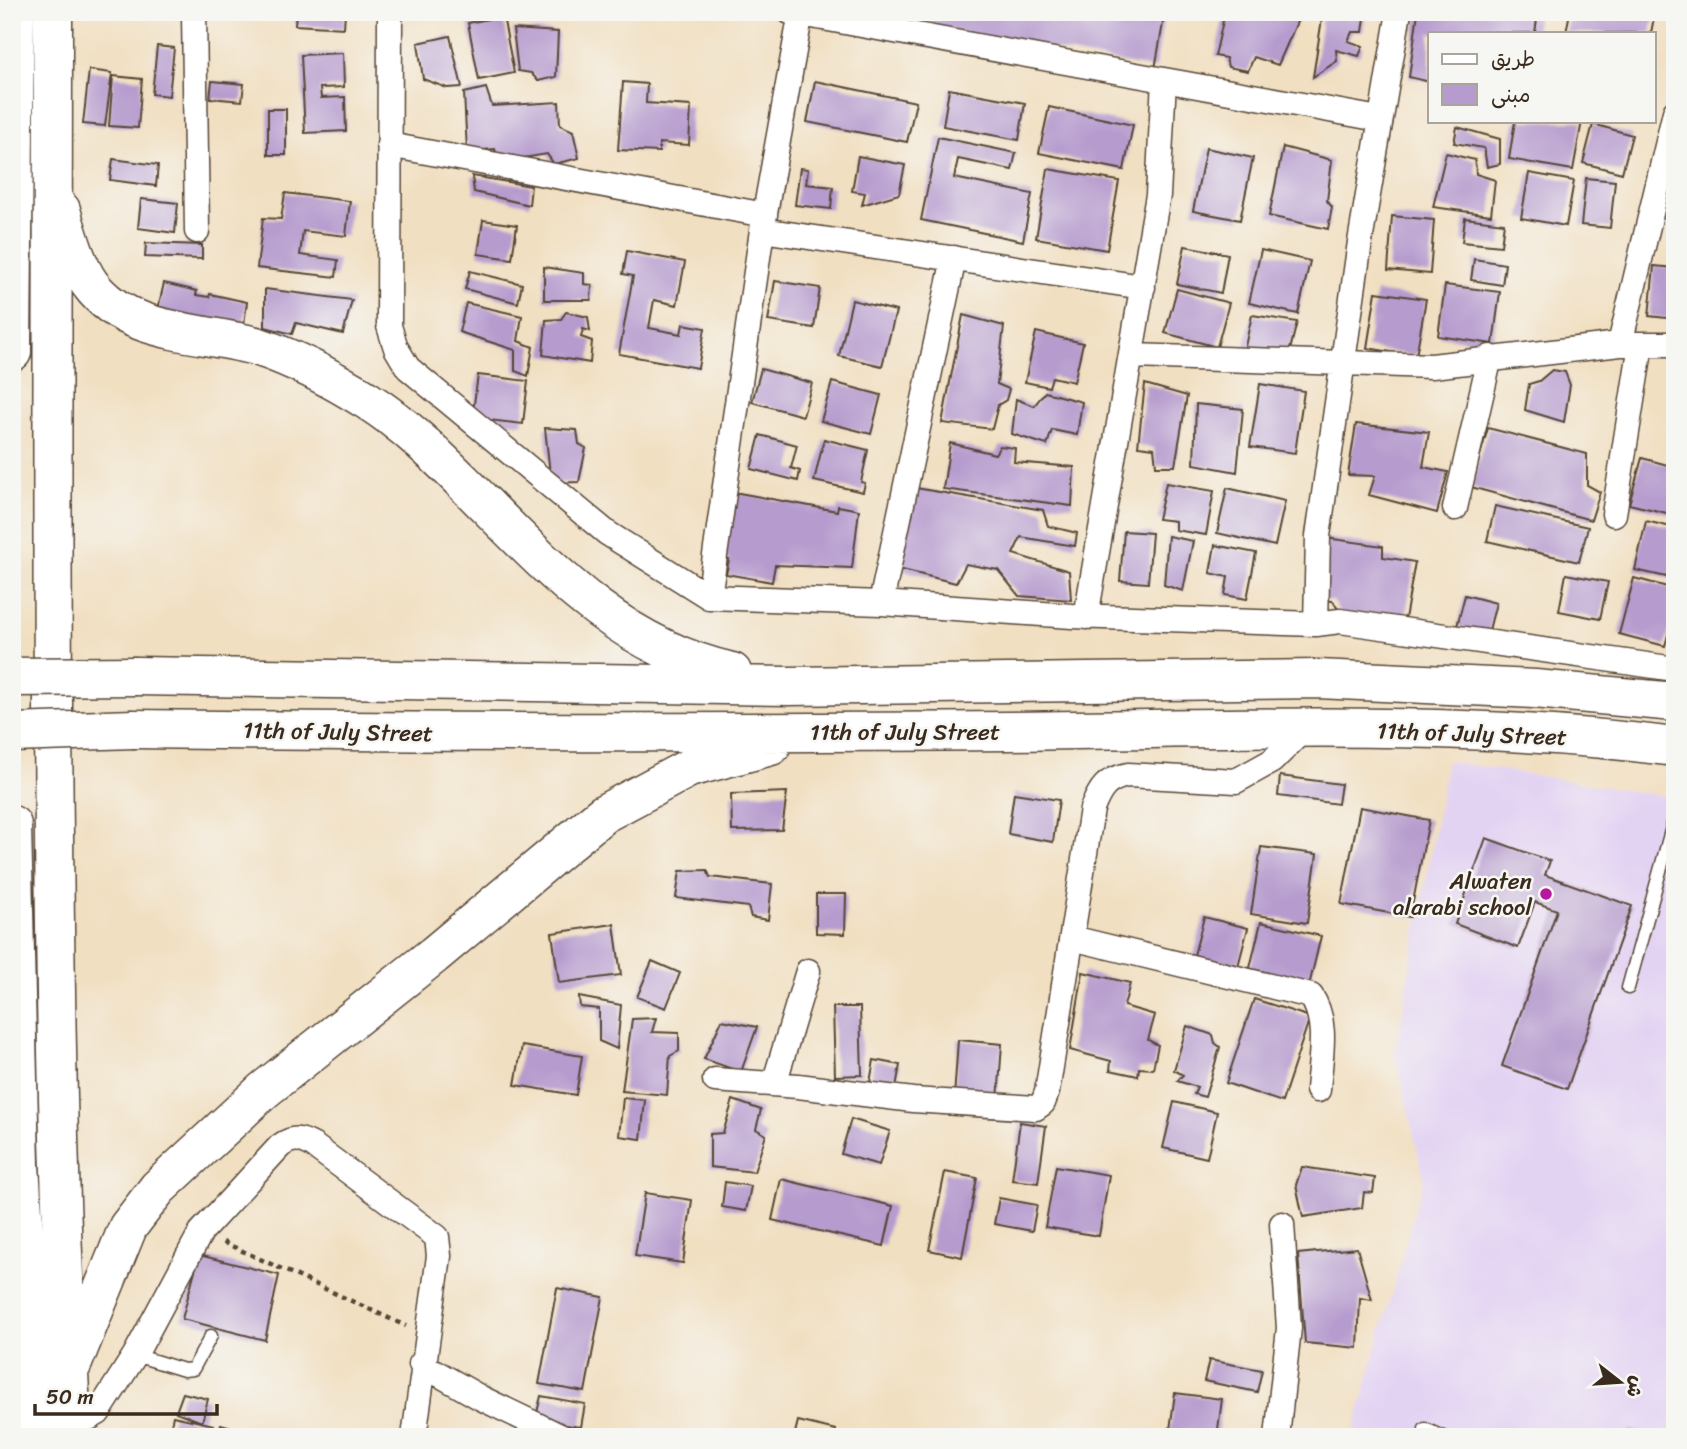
<svg xmlns="http://www.w3.org/2000/svg" width="1687" height="1449" viewBox="0 0 1687 1449" font-family="Sriracha,'Playpen Sans Arabic',sans-serif">
  <style>
    .built { fill: #e3d3f3 }
    .building { fill: #b69bce }
    .lines { fill: none; stroke-linecap: round; stroke-linejoin: round }
    .lane-casing { stroke: #564536; stroke-width: 15 }
    .street-casing { stroke: #564536; stroke-width: 27 }
    .highway-casing { stroke: #564536; stroke-width: 41 }
    .path { stroke: #564536; stroke-width: 4.5; stroke-dasharray: 5 5; stroke-linecap: butt }
    .lane { stroke: #fff; stroke-width: 12 }
    .street { stroke: #fff; stroke-width: 24 }
    .highway { stroke: #fff; stroke-width: 38 }
    .highway-bridge-casing { stroke: #564536; stroke-width: 41; stroke-linecap: butt }
    .highway-bridge { stroke: #fff; stroke-width: 38 }
    .poi-dot { fill: #b5179e; stroke: #f6f6f2; stroke-width: 2.5 }
    .labels { text-anchor: middle; dominant-baseline: central; stroke-width: 5; stroke-linejoin: round; paint-order: stroke }
    .street-label { font-size: 23px; fill: #3b2a1e; stroke: #f6f6f2 }
    .poi-label { font-size: 23px; fill: #3b2a1e; stroke: #f6f6f2; text-anchor: end }
  </style>
  <rect width="100%" height="100%" fill="#f6f6f2"/>
  <filter id="ink" filterUnits="userSpaceOnUse"><feTurbulence type="fractalNoise" baseFrequency=".0143" numOctaves="2"/><feDisplacementMap in="SourceGraphic" scale="14" xChannelSelector="R" yChannelSelector="G"/><feConvolveMatrix kernelMatrix="1 2 1 2 8 2 1 2 1" color-interpolation-filters="sRGB"/></filter>
  <filter id="wash" filterUnits="userSpaceOnUse"><feTurbulence type="fractalNoise" baseFrequency=".00686" numOctaves="4" result="noise"/><feDisplacementMap in="SourceGraphic" scale="28" xChannelSelector="R" yChannelSelector="G"/><feGaussianBlur stdDeviation="1.57" result="paint"/><feColorMatrix in="noise" values="0 0 0 0 0 0 0 0 0 0 0 0 0 0 0 0 0 1.4 0 .05"/><feComposite in="paint" operator="in"/></filter>
  <g filter="url(#wash)">
    <rect width="100%" height="100%" fill="#f1dfc1"/>
    <path class="built" d="M1447 761 1675 798V1437H1352L1424 1178 1395 1054Z"/>
    <g id="blocks">
      <path class="building" d="M296 12H345L344 28 295 25Z
        M855 12H1165L1155 69Z
        M1225 12H1308L1300 15 1278 65 1254 57 1248 71 1228 67 1226 58 1215 56Z
        M1323 12H1344L1365 18 1363 32H1352L1348 41 1363 46 1359 56 1336 50 1337 61 1313 77Z
        M1418 12H1538L1535 33H1430V82L1409 77Z
        M1570 12H1655L1651 33H1566Z
        M503 16 514 73 479 80 468 23Z
        M513 29 558 32 556 77 538 81 531 73 518 71Z
        M450 36 462 87 447 88 423 79 418 43Z
        M157 46 174 48 169 96 152 94Z
        M343 53 344 87 320 88 321 98 345 97 346 131 305 133 301 55Z
        M89 70 112 73 105 126 83 124Z
        M113 76 142 79 138 128 109 126Z
        M212 81 244 84 242 101 210 98Z
        M815 81 916 102 907 142 807 122Z
        M623 82 647 84 646 103 691 106 689 145 659 143V152L618 150Z
        M486 88 492 106 559 102 560 125 573 131 579 158 554 164 547 154 499 162 495 149 467 151 464 93Z
        M949 89 1025 103 1019 140 943 126Z
        M1049 107 1133 125 1124 170 1039 153Z
        M268 109H286V155H268Z
        M1515 121H1582L1573 170 1509 159Z
        M1593 124 1632 135 1622 173 1583 163Z
        M1457 127 1500 139V164L1487 167 1484 148 1454 143Z
        M938 137 1016 153 1012 170 958 159 954 178 1032 194 1023 241 921 220Z
        M1283 147 1332 160 1327 201 1332 207 1328 229 1269 216Z
        M1206 148 1253 158 1240 220 1193 211Z
        M1446 153 1475 160 1476 174 1495 180 1491 215 1433 207Z
        M858 156 905 165 899 194 862 205 865 193 852 191Z
        M113 159 158 165 156 186 110 180Z
        M800 168 808 169 806 184 833 187 831 209 795 205Z
        M1048 169 1119 181 1107 250 1036 238Z
        M1529 173 1574 181 1566 226 1521 218Z
        M472 176 531 186 529 205 474 192Z
        M1586 178 1615 181 1610 228 1581 225Z
        M285 193 350 201 346 236 303 231 300 255 338 260 336 277 257 268 263 218 281 219Z
        M141 199 178 203 175 233 138 228Z
        M1392 216 1434 220 1430 274 1388 270Z
        M1465 218 1504 223 1501 246 1462 242Z
        M483 220 517 225 512 259 478 254Z
        M146 243 202 245V259L145 257Z
        M1185 246 1228 254 1221 293 1177 284Z
        M1261 250 1310 261 1298 314 1249 303Z
        M627 251 685 262 677 305 654 300 649 328 681 334 683 324 705 328 698 368 619 354 633 276 623 274Z
        M1474 259 1505 264 1502 285 1471 280Z
        M1654 266 1675 268V319L1649 316Z
        M544 267 584 273V284L592 285 591 300H544Z
        M470 271 522 284 518 303 465 289Z
        M775 281 820 288 814 328 768 321Z
        M164 283 197 291 196 295 209 297 210 294 247 302 242 340 156 317Z
        M1445 285 1500 292 1493 344 1438 336Z
        M265 289 352 300 343 334 296 323 292 334 265 327Z
        M1177 289 1229 303 1217 347 1165 333Z
        M1376 292 1426 299 1416 356 1367 348Z
        M852 300 896 311 882 366 839 356Z
        M466 303 522 316 518 341 533 347 528 376 515 371V350L459 332Z
        M566 312 588 317 590 331 583 329 581 337 592 341 590 363 543 355 546 320 561 319Z
        M963 315 1004 326 997 384 1009 389 1006 400 998 405 992 429 942 423Z
        M1252 315 1297 322 1288 358 1244 351Z
        M1036 332 1083 343 1074 382 1052 377 1049 387 1025 382Z
        M761 369 812 383 803 416 752 402Z
        M1552 370 1565 372 1570 385 1564 422 1525 410 1529 384 1539 381Z
        M478 375 528 381 523 424 472 418Z
        M832 382 881 395 871 434 821 421Z
        M1145 384 1187 396 1175 466H1156L1154 448 1138 446Z
        M1260 384 1304 391 1295 453 1250 447Z
        M1045 392 1082 402 1077 435 1052 430 1047 445 1012 434 1016 399 1034 406Z
        M1196 404 1243 409 1237 472 1194 464Z
        M1356 424 1429 432 1423 467 1448 472 1437 513 1369 495 1375 476 1348 475Z
        M545 428 577 430 579 444 586 448 579 482 551 483Z
        M1488 428 1587 454V485L1600 492 1591 520 1471 487Z
        M760 435 797 445 791 468 800 471 798 481 751 469Z
        M824 439 868 450 861 482 865 483 863 492 814 481Z
        M950 443 995 454 1000 446 1015 448 1014 462 1074 467 1072 506 943 489Z
        M1642 458 1675 467V515L1629 504Z
        M1166 483 1214 491 1206 535 1175 530V521L1158 519Z
        M910 487 1043 510 1048 526 1077 533 1075 546 1021 537 1013 554 1069 571 1071 600 1019 596 998 570 966 564 956 583 894 568Z
        M1227 488 1285 501 1275 546 1217 533Z
        M728 491 837 511 838 506 859 510 852 568 775 565 772 582 726 574 729 559 716 556Z
        M1495 506 1588 527 1579 562 1487 541Z
        M1646 521 1675 528 1671 578 1635 570Z
        M1124 531 1152 533 1148 583 1120 581Z
        M1168 536 1193 541 1183 591 1164 585Z
        M1326 538 1383 546V557L1415 562 1405 619 1342 616 1333 601 1320 600Z
        M1215 545 1256 553 1247 599 1225 595 1228 577 1210 573Z
        M1566 574 1608 582 1600 619 1559 611Z
        M1634 578 1675 589V610L1665 646 1619 634Z
        M1465 595 1496 603 1488 634 1457 626Z
        M1280 776 1341 784 1338 804 1278 796Z
        M787 792 782 830 732 831 731 794Z
        M1014 793 1059 800 1053 842 1008 834Z
        M1360 807 1429 820 1410 917 1341 904Z
        M1486 838 1550 861 1545 875 1632 906 1567 1089 1502 1066 1557 910 1535 902 1518 948 1455 924Z
        M1261 847 1317 854 1307 923 1251 914Z
        M707 870 710 877 772 884 768 920 751 917 748 907 676 898 680 871Z
        M816 894H846L845 934 816 933Z
        M1204 917 1248 928 1237 970 1193 959Z
        M1261 922 1321 936 1309 986 1249 972Z
        M614 924 621 975 559 983 552 933Z
        M652 961 680 973 666 1008 637 997Z
        M1083 972 1130 983 1124 1006 1155 1015 1148 1040 1158 1045 1153 1069 1139 1068 1138 1076 1110 1070 1111 1061 1070 1050Z
        M579 997 621 1005 617 1049 599 1041V1009L580 1007Z
        M1254 999 1310 1017 1282 1102 1226 1083Z
        M833 1007H860L862 1075 835 1076Z
        M656 1018 652 1032 679 1033V1051L670 1056 667 1095 622 1091 632 1019Z
        M722 1020 757 1027 741 1072 704 1059Z
        M1187 1026 1213 1035 1215 1043 1220 1047 1205 1097 1194 1094 1197 1087 1177 1081 1183 1075 1174 1070Z
        M958 1040 1002 1044 998 1100 954 1097Z
        M522 1046 582 1056 576 1095 515 1085Z
        M874 1060 900 1065 895 1093 869 1088Z
        M623 1098 645 1100 641 1139 619 1136Z
        M733 1100 761 1110 756 1129 766 1135 754 1172 710 1167V1134L723 1133Z
        M1174 1102 1217 1112 1207 1158 1163 1148Z
        M851 1119 890 1131 879 1165 841 1154Z
        M1020 1122 1046 1126 1038 1183 1012 1180Z
        M1056 1166 1109 1175 1099 1236 1045 1227Z
        M1302 1167 1375 1178 1373 1193 1364 1192 1362 1208 1303 1217 1296 1185Z
        M945 1172 977 1178 962 1257 929 1250Z
        M781 1179 893 1206 884 1246 772 1220Z
        M725 1182 751 1186 746 1211 722 1207Z
        M645 1193 692 1200 683 1263 635 1256Z
        M999 1198 1037 1205 1032 1231 994 1224Z
        M1357 1248 1372 1300 1360 1298 1358 1348 1305 1343 1298 1254Z
        M199 1255 279 1275 265 1340 182 1319Z
        M557 1288 603 1297 585 1392 539 1384Z
        M1209 1360 1262 1370 1257 1392 1204 1381Z
        M183 1393 208 1399 202 1422 176 1412Z
        M1175 1393 1222 1399 1217 1437H1169Z
        M541 1396 585 1404 581 1427 535 1421Z
        M173 1416 214 1425 212 1437 169 1434Z
        M798 1421 836 1430 835 1437H794Z
        M221 1424 256 1434 255 1437H216Z
        M1630 1430 1650 1436V1437H1627Z"/>
    </g>
  </g>
  <g filter="url(#ink)">
    <use href="#blocks" fill-opacity="0" stroke="#564536" stroke-width="2"/>
    <g class="lines">
      <defs>
        <path id="lane" d="M1628 988 1675 816
          M135 1355 184 1370 193 1369 211 1336
          M1425 1429 1443 1437"/>
        <path id="street" d="M194 12 197 231
          M390 12 389 326 396 348 408 368 607 533 709 597 881 603 1072 616 1316 624 1340 621 1675 669
          M790 12 1164 80
          M389 145 765 215
          M762 230 1143 287
          M1620 344 1675 112
          M1133 356 1432 366 1620 344H1675
          M1455 508 1490 357
          M1614 514 1641 344
          M709 597 762 230 801 12
          M881 603 954 258
          M1086 617 1158 195 1164 80 1379 119
          M1316 624 1318 536 1360 242 1399 12
          M1072 938 1311 996C1329 1022 1320 1059 1318 1090
          M715 1080 798 1086 913 1100 1036 1108 1043 1103 1047 1092 1092 809C1100 789 1106 779 1128 775L1236 781 1272 761 1304 729
          M774 1084 808 971
          M421 1364 481 1398 562 1437
          M72 1419 89 1418 98 1413 135 1355 201 1232 280 1146C293 1137 300 1138 314 1146L437 1237 439 1256 414 1437
          M1277 1437 1289 1328 1282 1224"/>
        <path id="highway" d="M53 12C53 287 51 561 54 836 56 1037 59 1236 73 1437
          M61 210C68 234 76 264 90 284 129 337 203 330 259 347 298 360 333 379 368 401 403 423 435 454 464 483 545 564 616 646 732 672
          M12 352 15 12
          M136 676 788 686 1318 679 1535 689 1675 702
          M134 729C426 733 717 733 1009 731 1230 729 1455 718 1675 747
          M12 825 20 1165 37 1437
          M72 1365 128 1227 158 1188 264 1090 434 955 603 814 689 768 771 746"/>
      </defs>
      <use href="#lane" class="lane-casing"/>
      <use href="#street" class="street-casing"/>
      <use href="#highway" class="highway-casing"/>
      <path class="path" d="M223 1242 406 1326"/>
      <use href="#lane" class="lane"/>
      <use href="#street" class="street"/>
      <use href="#highway" class="highway"/>
      <defs>
        <path id="highway-bridge" d="M12 677 136 676
          M12 733 134 729"/>
      </defs>
      <use href="#highway-bridge" class="highway-bridge-casing"/>
      <use href="#highway-bridge" class="highway-bridge"/>
    </g>
  </g>
  <circle class="poi-dot" cx="1546" cy="894" r="7"/>
  <g class="labels">
    <g class="street-label">
      <text transform="translate(338 732) rotate(1)">11th of July Street</text>
      <text x="905" y="732">11th of July Street</text>
      <text transform="translate(1472 734) rotate(2)">11th of July Street</text>
    </g>
    <g class="poi-label">
      <text x="1532" y="881">Alwaten<tspan x="1532" dy="26">alarabi school</tspan></text>
    </g>
  </g>
  <rect width="1687" height="1449" fill="none" stroke="#f6f6f2" stroke-width="42"/>
  <rect x="1428" y="32" width="228" height="91" fill="#f6f6f2" stroke="#aba49d" stroke-width="2"/>
  <rect x="1442" y="54" width="35" height="10" fill="#ffffff" stroke="#aba49d" stroke-width="2"/>
  <text x="1491" y="66" font-size="21" fill="#3b2a1e">طريق</text>
  <rect x="1442" y="84" width="35" height="21" fill="#b69bce" stroke="#aba49d" stroke-width="2"/>
  <text x="1491" y="102" font-size="21" fill="#3b2a1e">مبنى</text>
  <g transform="translate(1620 1382) rotate(107)" stroke="#f6f6f2" stroke-width="5" paint-order="stroke">
  <path d="M0-5L12 26L0 18L-12 26Z" fill="#3b2a1e"/>
  <text y="-10" font-size="19" font-weight="bold" text-anchor="middle" fill="#3b2a1e">ش</text>
  </g>
  <path d="M35 1404v10h182v-10" fill="none" stroke="#3b2a1e" stroke-width="3.5"/>
  <text x="46" y="1404" font-size="21" fill="#3b2a1e" stroke="#f6f6f2" stroke-width="5" paint-order="stroke">50 m</text>
</svg>
